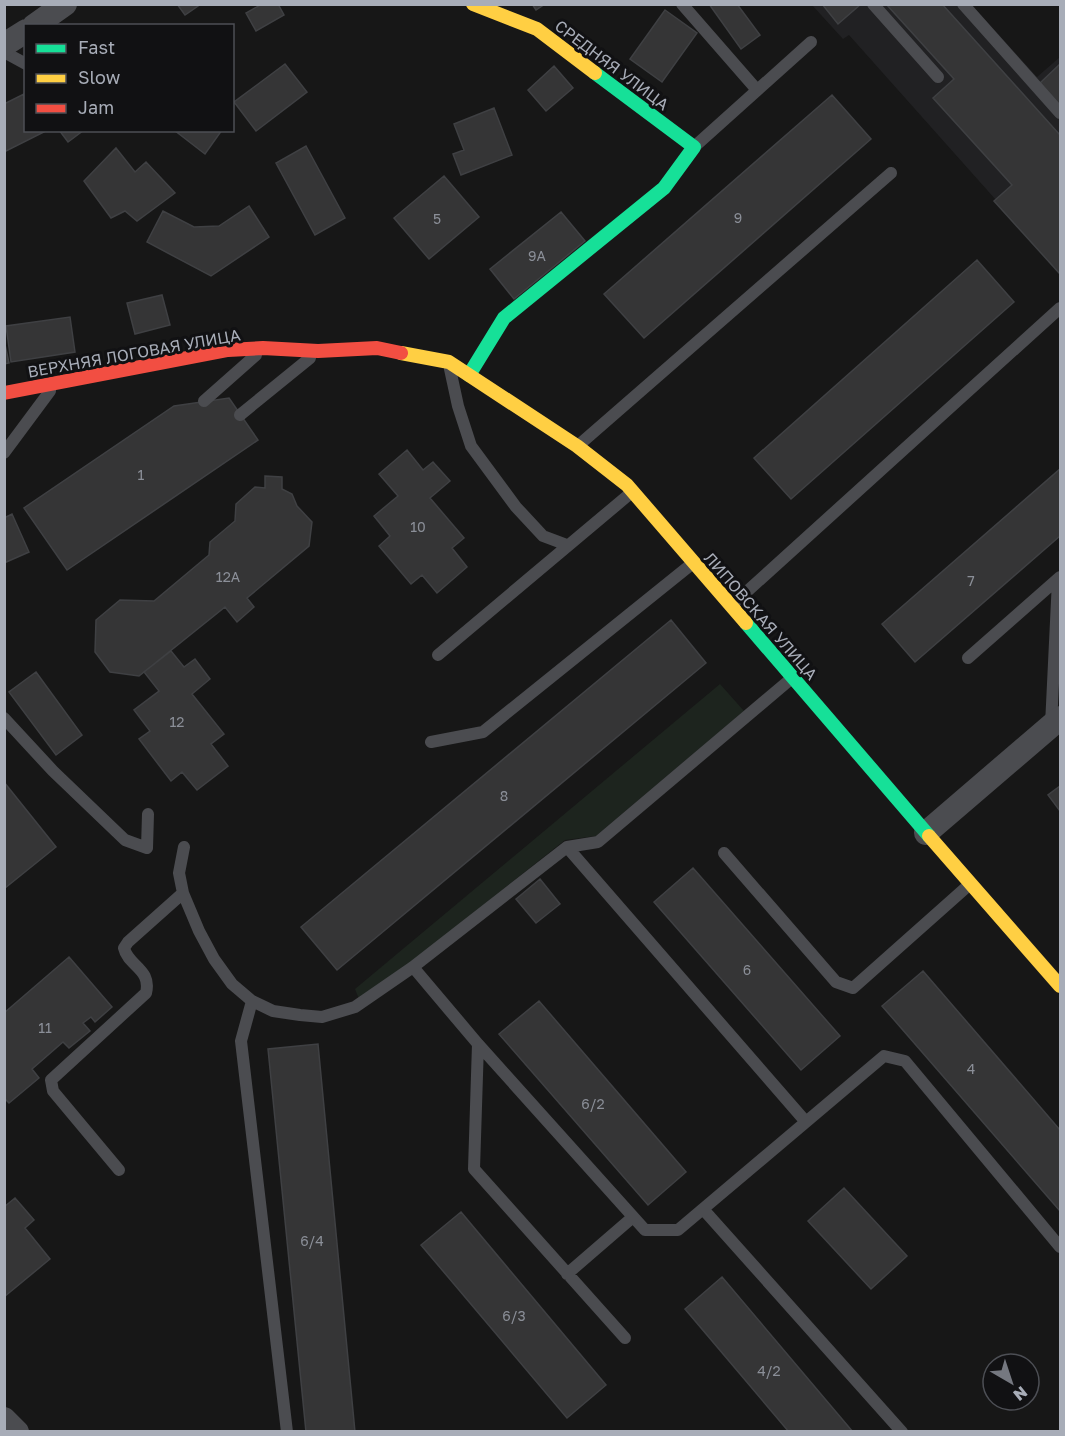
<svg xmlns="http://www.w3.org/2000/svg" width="1065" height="1436" viewBox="0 0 1065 1436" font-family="'Golos Text',sans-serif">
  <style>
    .built { fill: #212123 }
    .green { fill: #1d241e }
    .building { fill: #353536; stroke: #3f4043; stroke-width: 1.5 }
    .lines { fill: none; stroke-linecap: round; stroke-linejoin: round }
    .lane { stroke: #4b4c50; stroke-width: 12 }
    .street { stroke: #4b4c50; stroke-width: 24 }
    .fast { stroke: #16e098; stroke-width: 14 }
    .slow { stroke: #ffcf43; stroke-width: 14 }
    .jam { stroke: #f24e42; stroke-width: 14 }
    .labels { text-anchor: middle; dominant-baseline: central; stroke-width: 6; stroke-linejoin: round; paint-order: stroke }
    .number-label { font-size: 14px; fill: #8b8f98 }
    .street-label { font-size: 16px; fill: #a8adb8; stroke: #111113 }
  </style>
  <rect width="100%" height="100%" fill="#171717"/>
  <path class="built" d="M812 5H972L1037 77 1060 57V272L849 35 843 39Z"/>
  <path class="green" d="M720 684 744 711 596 836 565 840 410 963 359 999 355 989Z"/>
  <path class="building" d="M177 4H201L185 15Z
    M262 4H278L284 15 256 31 246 13Z
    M532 4H545L536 10Z
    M709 4H737L760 35 741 49Z
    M822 4H861L838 24Z
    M886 4H942L1060 135V274L994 201 1012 185 933 98 954 79Z
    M665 10 697 33 662 82 630 59Z
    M285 64 307 92 256 131 234 102Z
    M1060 64V107L1040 83Z
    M554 66 573 88 546 111 528 90Z
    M24 94 26 97V130H43L44 132 4 152V104Z
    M832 95 871 139 644 338 604 294Z
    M494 108 512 155 461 175 453 154 464 150 454 124Z
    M59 130H84L68 142Z
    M174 130H222L205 154Z
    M306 146 345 218 315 235 276 163Z
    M116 148 135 172 146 162 175 193 137 221 125 211 111 218 84 181Z
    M444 176 479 217 429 259 394 218Z
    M249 206 269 237 211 276 147 242 163 211 194 227 219 226Z
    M561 212 585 241 514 299 490 269Z
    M977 260 1014 302 791 499 754 458Z
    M162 295 170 325 135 334 127 303Z
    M70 317 75 352 11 362 6 326Z
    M4 340 9 363 4 364Z
    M229 398 258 440 67 570 24 508 174 406Z
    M407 450 423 470 433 462 450 481 430 498 464 538 452 548 467 567 437 593 422 575 411 584 379 546 390 536 374 516 398 496 379 474Z
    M1060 469V536L915 662 882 624Z
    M265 476 282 477V489L292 494 297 506 312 522 309 546 247 598 254 607 237 622 225 607 139 676 110 672 95 652 96 620 120 600 154 601 209 555 210 542 235 521 236 504 255 487 265 488Z
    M12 514 29 552 4 563V518Z
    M671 620 706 663 337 970 301 927Z
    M171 651 184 667 195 659 210 679 192 694 224 734 211 744 228 766 197 790 182 772 171 781 139 739 150 731 134 710 159 691 144 672Z
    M36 672 82 735 56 755 9 692Z
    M4 782 56 847 5 888 4 887Z
    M1060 786V811L1048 795Z
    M693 868 840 1036 801 1070 654 902Z
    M540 879 560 904 536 923 516 899Z
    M69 957 112 1007 95 1022 91 1017 83 1023 90 1031 69 1048 63 1042 32 1069 39 1078 9 1103 4 1098V1013Z
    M923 971 1060 1130V1211L882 1006Z
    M539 1001 686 1172 648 1205 499 1034Z
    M318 1044 355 1432H306L268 1049Z
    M844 1188 907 1256 871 1289 808 1221Z
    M15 1198 34 1220 25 1228 50 1259 4 1297V1207Z
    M461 1212 606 1385 567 1418 421 1245Z
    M722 1277 853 1432H789L685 1309Z"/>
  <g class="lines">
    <path class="lane" d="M682 4 757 90
      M873 4 938 77
      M963 4 1060 113
      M4 52 26 64
      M694 147 811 42
      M450 369 458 406 471 446 516 507 543 536 567 545
      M204 401 256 355
      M240 415 310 358
      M580 444 891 173
      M4 453 50 391
      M732 605 1060 308
      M438 655 632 492
      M968 658 1060 577
      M4 718 53 771 125 840 147 848 148 814
      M1051 725 1058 580
      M431 742 483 732 693 563
      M184 847 179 873 183 893 199 931 214 959 232 984 252 1001 273 1011 300 1015 322 1017 355 1007 413 967 567 847 598 842 792 678
      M567 847 806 1122
      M724 853 836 982 853 988 970 884
      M413 967 478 1044 645 1230H678L884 1056 905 1061 1060 1247
      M252 1001 241 1041 287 1432
      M478 1044 474 1169 625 1338
      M119 1170 53 1091 51 1080 146 993C152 969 128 966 124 948L128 942 183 893
      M703 1209 902 1432
      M567 1274 633 1217"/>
    <path class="street" d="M34 26 65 4
      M4 45 26 31
      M926 833 1060 718
      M4 1419 17 1432"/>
    <path class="fast" d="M469 375 504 318 664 188 694 147 595 73
      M746 623 929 836"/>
    <path class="slow" d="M473 4 537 29 595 73
      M401 353 449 362 577 446 627 485 746 623
      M929 836 1060 986"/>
    <path class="jam" d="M4 393 228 350 263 348 318 351 377 348 401 353"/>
  </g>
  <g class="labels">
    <g class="number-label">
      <text x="738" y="217">9</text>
      <text x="437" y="218">5</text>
      <text x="537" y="255">9А</text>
      <text x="141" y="474">1</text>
      <text x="418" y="526">10</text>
      <text x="228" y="576">12А</text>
      <text x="971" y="580">7</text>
      <text x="177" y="721">12</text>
      <text x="504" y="795">8</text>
      <text x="747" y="969">6</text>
      <text x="45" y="1027">11</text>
      <text x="971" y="1068">4</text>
      <text x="593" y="1103">6/2</text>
      <text x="312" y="1240">6/4</text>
      <text x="514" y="1315">6/3</text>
      <text x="769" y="1370">4/2</text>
    </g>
    <g class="street-label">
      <text transform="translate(612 65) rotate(37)">СРЕДНЯЯ УЛИЦА</text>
      <text transform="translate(134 353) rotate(-10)">ВЕРХНЯЯ ЛОГОВАЯ УЛИЦА</text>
      <text transform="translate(761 616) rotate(49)">ЛИПОВСКАЯ УЛИЦА</text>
    </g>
  </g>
  <rect width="1065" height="1436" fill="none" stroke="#a8adb8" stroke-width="12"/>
  <rect x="24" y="24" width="210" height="108" fill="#111113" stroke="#4d4f55" stroke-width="1.5"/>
  <rect x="36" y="44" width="30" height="9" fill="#16e098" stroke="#4d4f55" stroke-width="1.5"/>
  <text x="78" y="54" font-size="18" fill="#a8adb8">Fast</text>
  <rect x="36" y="74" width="30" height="9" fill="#ffcf43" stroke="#4d4f55" stroke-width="1.5"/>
  <text x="78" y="84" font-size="18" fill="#a8adb8">Slow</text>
  <rect x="36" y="104" width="30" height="9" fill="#f24e42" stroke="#4d4f55" stroke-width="1.5"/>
  <text x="78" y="114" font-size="18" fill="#a8adb8">Jam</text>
  <g transform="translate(1011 1382) rotate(141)"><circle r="28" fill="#111113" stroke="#4d4f55" stroke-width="1.5"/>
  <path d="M0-4.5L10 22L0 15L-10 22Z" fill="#757880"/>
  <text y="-9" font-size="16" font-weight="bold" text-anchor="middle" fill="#a8adb8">N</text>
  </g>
</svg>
